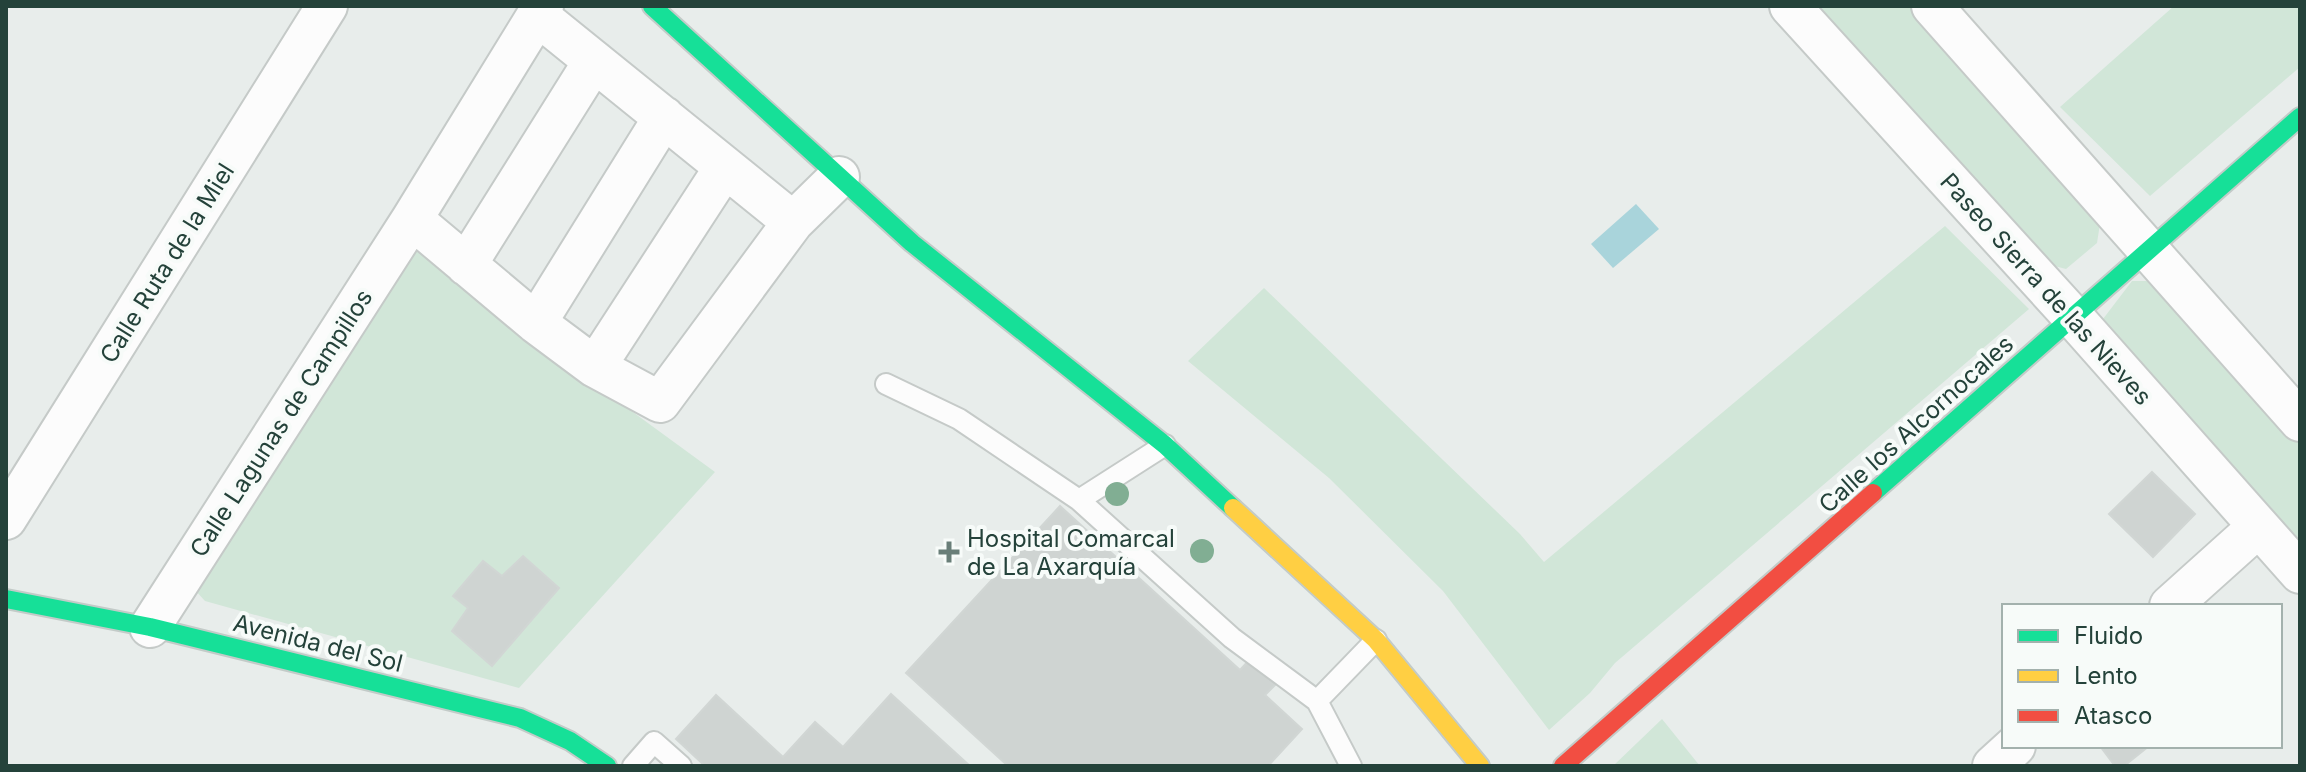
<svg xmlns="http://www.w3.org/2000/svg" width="2306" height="772" viewBox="0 0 2306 772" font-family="Inter,sans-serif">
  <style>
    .green { fill: #d1e6d8 }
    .water { fill: #a9d4db }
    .building { fill: #cfd4d2; stroke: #d1d6d4; stroke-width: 2 }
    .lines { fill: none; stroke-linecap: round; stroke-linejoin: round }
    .lane-casing { stroke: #c5cac8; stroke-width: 24 }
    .street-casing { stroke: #c5cac8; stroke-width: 44 }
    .fast-casing { stroke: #c3cbc8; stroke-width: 22 }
    .slow-casing { stroke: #c3cbc8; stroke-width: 22 }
    .jam-casing { stroke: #c3cbc8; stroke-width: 22 }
    .lane { stroke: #fcfcfc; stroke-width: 20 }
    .street { stroke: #fcfcfc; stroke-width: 40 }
    .fast { stroke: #16e098; stroke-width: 18 }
    .slow { stroke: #ffcf43; stroke-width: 18 }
    .jam { stroke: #f24e42; stroke-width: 18 }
    .tree { fill: #81ae93 }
    .poi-dot { fill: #697e78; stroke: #f7fbf9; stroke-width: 3 }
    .labels { text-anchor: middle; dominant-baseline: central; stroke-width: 8; stroke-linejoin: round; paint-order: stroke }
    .street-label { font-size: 24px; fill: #24423a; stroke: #f7fbf9 }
    .poi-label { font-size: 24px; fill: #24423a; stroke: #f7fbf9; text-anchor: start }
  </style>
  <rect width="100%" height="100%" fill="#e8edeb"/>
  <path class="green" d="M1811 6H1911L2101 217 2097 243 2066 269 2043 263Z
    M2174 6H2300V67L2150 196 2060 107Z
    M1945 226 2029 309 1615 663 1590 693 1549 730 1443 591 1329 478 1188 361 1264 288 1520 534 1544 562Z
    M417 234 526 334 715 472 519 688 205 601 195 590Z
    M2132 281H2149L2164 288 2300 439V548L2109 334 2103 319Z
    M1662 719 1700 766H1613Z"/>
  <path class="water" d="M1636 204 1659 229 1613 268 1591 244Z"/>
  <path class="building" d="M2152 472 2195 514 2153 557 2109 514Z
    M1060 506 1240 670 1252 657 1279 681 1265 695 1302 729 1268 766H1008L906 673Z
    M523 556 559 588 492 666 452 631 468 608 453 596 483 561 502 576Z
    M891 694 970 766H705L676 739 716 695 783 757 815 722 843 747Z
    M2100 746H2149L2124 766H2115Z"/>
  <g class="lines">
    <defs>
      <path id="lane" d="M886 384 959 419 1079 500 1232 638 1317 701 1351 766
        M1079 500 1165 445
        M1317 701 1376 640
        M633 766 654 742 681 766"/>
      <path id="street" d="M1790 6 2073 317 2300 573
        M1932 6 2300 421
        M537 15 793 222
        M412 219 536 323 595 367 660 402 793 222 839 177
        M466 265 594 61
        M536 323 664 117
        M595 367 725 167
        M6 519 327 6
        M2170 606 2258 527
        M150 627 412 219 543 6
        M1993 766 2015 746"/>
      <path id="fast" d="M652 6 912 243 1165 445 1233 508
        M1873 493 2300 117
        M6 599 150 627 520 718 570 741 607 766"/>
      <path id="slow" d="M1233 508 1376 640 1480 766"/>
      <path id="jam" d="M1563 766 1873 493"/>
    </defs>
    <use href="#lane" class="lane-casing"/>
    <use href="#street" class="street-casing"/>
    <use href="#fast" class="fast-casing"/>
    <use href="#slow" class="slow-casing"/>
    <use href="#jam" class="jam-casing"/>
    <use href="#lane" class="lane"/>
    <use href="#street" class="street"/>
    <use href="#fast" class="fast"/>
    <use href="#slow" class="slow"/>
    <use href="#jam" class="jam"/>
  </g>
  <g class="tree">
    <circle cx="1117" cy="494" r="12"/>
    <circle cx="1202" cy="551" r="12"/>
  </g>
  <path class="poi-dot" d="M945 540h8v8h8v8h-8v8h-8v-8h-8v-8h8z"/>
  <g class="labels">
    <g class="street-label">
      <text transform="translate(167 263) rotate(-58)">Calle Ruta de la Miel</text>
      <text transform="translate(2046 289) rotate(48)">Paseo Sierra de las Nieves</text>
      <text transform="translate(281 423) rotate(-57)">Calle Lagunas de Campillos</text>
      <text transform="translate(1916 424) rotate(-42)">Calle los Alcornocales</text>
      <text transform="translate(318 643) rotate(14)">Avenida del Sol</text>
    </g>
    <g class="poi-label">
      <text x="967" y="538">Hospital Comarcal<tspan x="967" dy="28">de La Axarquía</tspan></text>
    </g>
  </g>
  <rect width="2306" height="772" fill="none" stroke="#24423a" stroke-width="16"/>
  <rect x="2002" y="604" width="280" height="144" fill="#f7fbf9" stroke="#a3b1ad" stroke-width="2"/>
  <rect x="2018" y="630" width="40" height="12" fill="#16e098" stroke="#a3b1ad" stroke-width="2"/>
  <text x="2074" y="644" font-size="24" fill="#24423a">Fluido</text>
  <rect x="2018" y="670" width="40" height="12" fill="#ffcf43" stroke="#a3b1ad" stroke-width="2"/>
  <text x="2074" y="684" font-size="24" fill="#24423a">Lento</text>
  <rect x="2018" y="710" width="40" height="12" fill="#f24e42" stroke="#a3b1ad" stroke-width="2"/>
  <text x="2074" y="724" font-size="24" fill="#24423a">Atasco</text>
</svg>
